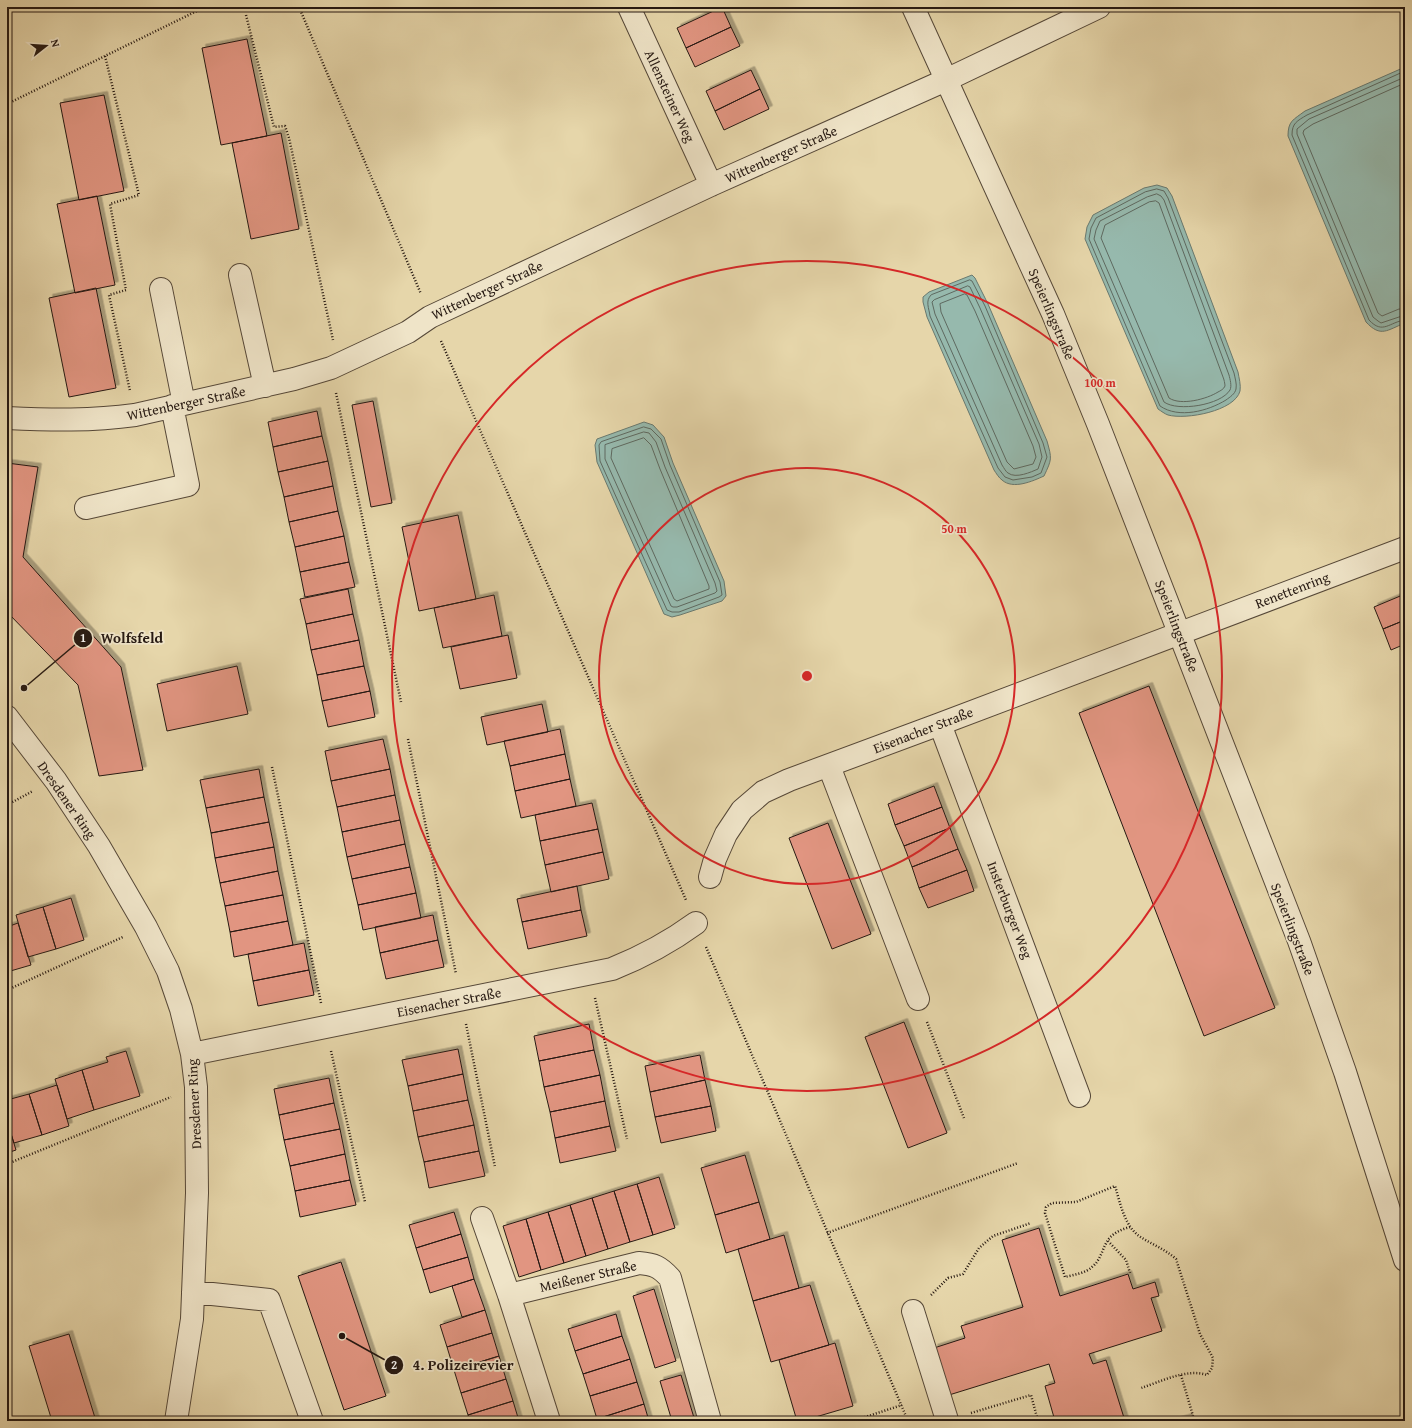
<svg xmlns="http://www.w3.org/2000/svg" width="1412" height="1428" viewBox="0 0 1412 1428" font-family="'Gentium Book Plus',serif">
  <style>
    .water { fill: #96b9ad; stroke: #69796f }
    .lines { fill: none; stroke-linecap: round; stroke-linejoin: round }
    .shore { stroke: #5e6960; stroke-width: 1 }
    .building { fill: #e19581; stroke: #261912; filter: url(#shadow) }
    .minor-casing { stroke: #564838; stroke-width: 24 }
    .path { stroke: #261912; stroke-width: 2.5; stroke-dasharray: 1 2; stroke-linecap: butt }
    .minor { stroke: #efe4c8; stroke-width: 22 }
    .ring { fill: none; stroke: #d62828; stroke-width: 2 }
    .labels { text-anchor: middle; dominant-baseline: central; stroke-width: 3.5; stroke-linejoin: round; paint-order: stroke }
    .street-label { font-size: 14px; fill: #261912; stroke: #efe4c8 }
    .centre { fill: #d62828; stroke: #efe4c8; stroke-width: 2 }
    .ring-label { font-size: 12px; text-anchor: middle; font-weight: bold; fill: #d62828; stroke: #efe4c8; stroke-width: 3.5; stroke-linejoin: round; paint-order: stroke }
    .leader { fill: none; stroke: #261912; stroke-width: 1.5 }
    .callout-dot { fill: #261912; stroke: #efe4c8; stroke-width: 1.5 }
    .mark-label { font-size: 12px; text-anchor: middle; font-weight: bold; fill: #fff }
    .callout-label { font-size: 15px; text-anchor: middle; font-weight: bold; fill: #261912; stroke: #efe4c8; stroke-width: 3.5; stroke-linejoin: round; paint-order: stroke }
  </style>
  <defs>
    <filter id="shadow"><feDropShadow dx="3.5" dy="-3.5" stdDeviation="0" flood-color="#0004"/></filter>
  </defs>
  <rect width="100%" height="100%" fill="#e6d6aa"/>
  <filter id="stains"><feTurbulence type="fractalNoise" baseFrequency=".005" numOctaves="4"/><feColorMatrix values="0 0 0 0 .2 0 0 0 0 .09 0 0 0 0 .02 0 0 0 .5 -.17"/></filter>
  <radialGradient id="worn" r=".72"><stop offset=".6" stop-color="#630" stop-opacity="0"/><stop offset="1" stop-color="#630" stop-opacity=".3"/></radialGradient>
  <path class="water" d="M1405 67V323C1387 330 1381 338 1366 322L1288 136C1288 121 1293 120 1305 111Z
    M1157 185 1167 188 1172 196 1238 372C1239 378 1241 385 1240 391 1235 411 1186 420 1168 415 1165 414 1161 411 1158 409L1085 239 1087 227 1093 215 1144 188Z
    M972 275 975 278 988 304 1047 441C1052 459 1052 459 1044 476 1033 481 1013 490 1002 480 999 478 996 473 994 470L927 317 923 302V297L929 292Z
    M644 422 653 425 664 437 673 463 724 581 726 596 722 601 680 615 672 617 664 614 597 462 595 445 597 439Z"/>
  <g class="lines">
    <path class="shore" d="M1405 71 1307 115C1297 121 1292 123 1292 135L1369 320C1383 335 1389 322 1405 320
      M1405 77 1309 119 1297 129V134L1373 317 1378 321 1381 323 1405 315
      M1405 83 1313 124 1304 130 1303 133 1378 313 1382 316 1399 309H1405
      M1157 189 1164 191 1168 198 1234 373C1235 378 1237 384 1236 389 1235 394 1230 397 1226 400 1208 411 1179 419 1160 406L1089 239 1091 228 1096 218 1145 192Z
      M1157 194 1161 196 1164 200 1229 375C1230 379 1232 386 1230 390 1221 405 1178 412 1164 402L1094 239 1096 230 1100 221 1147 197Z
      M1156 201 1159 203 1223 377C1224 379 1225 384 1225 386 1224 389 1220 391 1218 392 1207 399 1181 406 1169 398L1101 238 1105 225 1149 202Z
      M970 280 972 281 985 306 1043 443 1047 457 1041 473 1032 477 1013 480 1005 477 998 468 930 316C929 308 925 301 931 295Z
      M968 286 970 287 980 308 1039 444 1042 457 1038 469C1031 472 1016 479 1008 473 1006 472 1004 468 1002 465L935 314 932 302 934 300Z
      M965 294 967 295 975 311 1033 446 1036 457 1033 464 1014 469 1007 462 941 312 940 304Z
      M644 427 651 429 661 439 670 465 720 582 722 595 719 597 679 612H672L667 610 600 461 599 445 601 442Z
      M644 432 649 433 656 442 665 467 715 583 717 591 715 593 677 607H673L671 606 605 459V445Z
      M644 438 651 445 660 469 709 586V589L677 601 674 599 611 458 612 449Z"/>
  </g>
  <path class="building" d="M722 7 731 27 686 48 677 28Z
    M731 27 740 46 695 67 686 48Z
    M247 39 267 136 221 145 202 48Z
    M751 70 760 89 715 111 706 91Z
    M760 89 769 109 724 130 715 111Z
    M104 95 124 191 79 200 60 103Z
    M281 133 299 229 251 239 232 143Z
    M97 196 115 285 75 293 57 204Z
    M96 288 116 388 69 397 49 298Z
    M373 401 392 503 371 507 352 405Z
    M317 411 322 436 273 447 268 422Z
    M322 436 328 461 278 472 273 447Z
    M328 461 333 486 284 497 278 472Z
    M7 463 38 467 23 557 121 667 143 770 99 776 78 685 7 612Z
    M333 486 338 511 289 522 284 497Z
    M338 511 344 536 295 547 289 522Z
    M458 515 476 599 419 611 402 527Z
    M344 536 349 562 300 572 295 547Z
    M349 562 355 587 305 597 300 572Z
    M348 589 353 614 306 624 300 599Z
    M1405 594V620L1383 629 1374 607Z
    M494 595 502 636 443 648 434 608Z
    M353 614 359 640 311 650 306 624Z
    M1405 620V644L1391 650 1383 629Z
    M508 635 517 678 460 689 451 647Z
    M359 640 364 666 317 675 311 650Z
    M237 666 248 714 167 731 157 684Z
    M364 666 370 691 322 701 317 675Z
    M1149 686 1275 1008 1204 1036 1079 713Z
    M370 691 375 717 328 727 322 701Z
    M542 704 548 732 487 745 481 717Z
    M560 729 565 754 510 766 504 741Z
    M383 739 390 769 331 781 325 751Z
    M565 754 570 779 515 791 510 766Z
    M259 769 264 797 206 808 200 780Z
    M390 769 395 795 337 807 331 781Z
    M570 779 576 806 521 818 515 791Z
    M934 786 942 807 895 825 888 804Z
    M395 795 400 820 342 832 337 807Z
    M264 797 269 822 211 833 206 808Z
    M592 803 598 829 540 841 535 815Z
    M942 807 950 828 904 846 895 825Z
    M400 820 405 844 347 857 342 832Z
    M269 822 274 847 215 858 211 833Z
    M828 823 871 934 832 949 789 838Z
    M950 828 958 849 912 867 904 846Z
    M598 829 603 852 545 865 540 841Z
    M405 844 410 867 352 879 347 857Z
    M274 847 278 871 220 883 215 858Z
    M958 849 967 870 919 888 912 867Z
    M603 852 609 879 551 892 545 865Z
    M410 867 416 893 358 905 352 879Z
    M967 870 974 891 928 908 919 888Z
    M278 871 283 895 225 906 220 883Z
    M577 886 581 910 522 922 517 899Z
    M416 893 421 918 363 930 358 905Z
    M283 895 288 921 230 932 225 906Z
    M71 898 84 940 56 949 43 907Z
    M43 907 56 949 28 957 16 915Z
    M581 910 587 936 528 949 522 922Z
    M433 915 438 940 380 953 375 927Z
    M288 921 293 945 234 957 230 932Z
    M18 923 31 965 7 972V927Z
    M438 940 444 967 386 979 380 953Z
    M304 943 309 970 253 981 248 954Z
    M309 970 314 995 258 1006 253 981Z
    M904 1022 947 1133 908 1148 865 1037Z
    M589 1024 594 1050 539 1061 534 1036Z
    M458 1049 463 1074 408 1086 402 1060Z
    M594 1050 600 1075 544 1087 539 1061Z
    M126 1051 140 1096 94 1110 82 1070 108 1062 106 1057Z
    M700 1055 705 1080 650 1092 645 1066Z
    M82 1070 94 1110 67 1119 55 1079Z
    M463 1074 468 1100 413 1111 408 1086Z
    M600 1075 605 1101 550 1112 544 1087Z
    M329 1078 334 1103 279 1115 274 1089Z
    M705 1080 711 1106 655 1117 650 1092Z
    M57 1085 69 1126 42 1135 29 1094Z
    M29 1094 42 1135 14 1143 7 1121V1100Z
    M468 1100 474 1125 418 1137 413 1111Z
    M605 1101 610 1126 555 1138 550 1112Z
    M334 1103 340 1129 284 1140 279 1115Z
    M711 1106 716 1131 661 1143 655 1117Z
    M7 1121 16 1150 7 1153Z
    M474 1125 479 1151 424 1162 418 1137Z
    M610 1126 616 1151 560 1163 555 1138Z
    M340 1129 345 1154 290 1166 284 1140Z
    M479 1151 485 1176 429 1188 424 1162Z
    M345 1154 350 1180 295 1191 290 1166Z
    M745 1155 759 1202 715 1215 701 1168Z
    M659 1177 675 1228 653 1235 637 1184Z
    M350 1180 356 1205 300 1217 295 1191Z
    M637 1184 653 1235 630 1242 614 1191Z
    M614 1191 630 1242 608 1249 592 1198Z
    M592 1198 608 1249 586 1256 570 1205Z
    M759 1202 770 1239 726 1253 715 1215Z
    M570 1205 586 1256 564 1263 548 1212Z
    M454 1212 461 1234 416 1248 409 1225Z
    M548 1212 564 1263 541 1270 526 1219Z
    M526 1219 541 1270 519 1277 503 1226Z
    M1039 1228 1060 1296 1128 1274 1133 1289 1155 1282 1159 1296 1151 1298 1162 1331 1089 1354 1093 1364 1106 1360 1125 1421H1066L1065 1418 1055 1421 1045 1386 1055 1383 1049 1364 949 1395 934 1348 965 1338 961 1326 1023 1307 1002 1240Z
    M461 1234 468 1257 423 1270 416 1248Z
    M784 1235 799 1288 753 1301 738 1249Z
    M468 1257 474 1279 430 1293 423 1270Z
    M341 1262 386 1396 344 1410 298 1276Z
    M474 1279 485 1310 462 1317 452 1286Z
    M810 1285 829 1345 771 1362 753 1301Z
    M654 1289 676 1361 655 1368 633 1296Z
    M485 1310 492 1333 447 1347 440 1325Z
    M616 1314 622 1336 575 1351 568 1329Z
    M492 1333 499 1356 454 1370 447 1347Z
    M69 1334 96 1421H52L29 1346Z
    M622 1336 630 1359 583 1374 575 1351Z
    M835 1343 853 1406 802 1421H797L779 1360Z
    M499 1356 506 1379 461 1393 454 1370Z
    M630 1359 637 1382 590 1396 583 1374Z
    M681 1375 695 1421H672L660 1381Z
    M506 1379 513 1401 468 1415 461 1393Z
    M637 1382 644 1404 597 1419 590 1396Z
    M513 1401 519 1421H470L468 1415Z
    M644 1404 649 1421H598L597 1419Z
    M1189 1417 1190 1421H1175Z"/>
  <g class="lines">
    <defs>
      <path id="minor" d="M629 7 711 185
        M913 7 1053 314 1098 424 1299 941 1345 1072 1405 1260
        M240 275 265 386
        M161 289 184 404
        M7 418C50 420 92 421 135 415L294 379 331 368 408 332 430 317 711 185 946 80 1099 7
        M86 508 188 485 172 406
        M7 717 56 781 99 846 146 927 168 971 181 1009 192 1054 196 1087 197 1193 192 1319 176 1421
        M940 724 1079 1096
        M829 766 918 999
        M710 877 715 859 726 834 742 810 763 792 789 780 940 724 1405 548
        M192 1054 612 969C642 957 670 942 696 923
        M482 1218 509 1295
        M193 1292 269 1300 312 1421
        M913 1311 947 1420 944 1421
        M549 1421 509 1295 639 1263C654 1264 660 1267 670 1278L710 1421"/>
    </defs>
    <use href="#minor" class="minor-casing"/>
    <path class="path" d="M299 7 421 294
      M246 15 274 127 285 126 289 138 333 340
      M105 56 139 195 110 204 126 290 109 295 130 391
      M7 104 205 7
      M441 341 686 900
      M336 393 401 702
      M408 739 456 974
      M272 767 321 1003
      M7 805 33 791
      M706 947 908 1421
      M7 990 123 937
      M595 998 627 1139
      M927 1022 964 1118
      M466 1024 495 1167
      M331 1051 365 1202
      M7 1164 171 1097
      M1130 1227C1122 1229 1113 1233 1108 1240 1102 1249 1101 1260 1092 1267 1086 1273 1073 1275 1065 1277L1045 1213 1046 1207 1052 1203 1076 1202 1115 1186C1120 1202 1124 1225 1139 1236 1151 1244 1165 1249 1176 1259L1200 1334 1213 1358 1212 1368 1207 1375C1187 1368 1160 1382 1141 1388
      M827 1233 1018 1163
      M1108 1241 1126 1260 1130 1273
      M931 1295 948 1278 963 1274 979 1248 993 1236 1031 1223
      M1181 1375 1193 1416
      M971 1413 1031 1395 1038 1421
      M853 1421 902 1405"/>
    <use href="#minor" class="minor"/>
  </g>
  <g class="ring">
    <circle cx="807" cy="676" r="208"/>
    <circle cx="807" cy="676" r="415"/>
  </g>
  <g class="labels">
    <g class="street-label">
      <text transform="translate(670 96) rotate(65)">Allensteiner Weg</text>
      <text transform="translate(781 154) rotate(-24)">Wittenberger Straße</text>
      <text transform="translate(487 290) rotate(-25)">Wittenberger Straße</text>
      <text transform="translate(1052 314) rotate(67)">Speierlingstraße</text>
      <text transform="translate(186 403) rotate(-12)">Wittenberger Straße</text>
      <text transform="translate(1292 590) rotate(-21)">Renettenring</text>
      <text transform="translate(1177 626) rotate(69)">Speierlingstraße</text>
      <text transform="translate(923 730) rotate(-21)">Eisenacher Straße</text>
      <text transform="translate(67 800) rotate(55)">Dresdener Ring</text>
      <text transform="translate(1010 910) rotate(69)">Insterburger Weg</text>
      <text transform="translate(1293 929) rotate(69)">Speierlingstraße</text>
      <text transform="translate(449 1002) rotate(-11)">Eisenacher Straße</text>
      <text transform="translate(194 1104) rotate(-93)">Dresdener Ring</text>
      <text transform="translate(588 1276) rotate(-13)">Meißener Straße</text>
    </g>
  </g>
  <circle cx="807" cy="676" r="6" class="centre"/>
  <g class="ring-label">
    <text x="1100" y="387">100 m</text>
    <text x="954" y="533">50 m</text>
  </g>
  <path class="leader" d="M24 688L83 638M342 1336L394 1365"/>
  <g class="callout-dot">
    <circle cx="24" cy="688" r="4"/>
    <circle cx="342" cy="1336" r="4"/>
    <circle cx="83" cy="638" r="10"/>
    <circle cx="394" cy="1365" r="10"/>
  </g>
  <g class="mark-label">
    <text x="83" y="642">1</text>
    <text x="394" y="1369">2</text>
  </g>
  <g class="callout-label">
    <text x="132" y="643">Wolfsfeld</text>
    <text x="463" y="1370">4. Polizeirevier</text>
  </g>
  <rect width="1412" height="1428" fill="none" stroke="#e6d6aa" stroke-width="24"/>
  <rect x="8" y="8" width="1396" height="1412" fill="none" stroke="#261912" stroke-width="2"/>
  <rect x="12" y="12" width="1388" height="1404" fill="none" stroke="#261912"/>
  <g transform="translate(46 46) rotate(73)" stroke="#efe4c8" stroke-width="3" paint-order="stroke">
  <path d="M0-3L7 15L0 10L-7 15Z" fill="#261912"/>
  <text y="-6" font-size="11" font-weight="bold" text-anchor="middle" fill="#261912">N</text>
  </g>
  <rect width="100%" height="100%" filter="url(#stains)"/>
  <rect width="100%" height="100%" fill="url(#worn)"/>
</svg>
